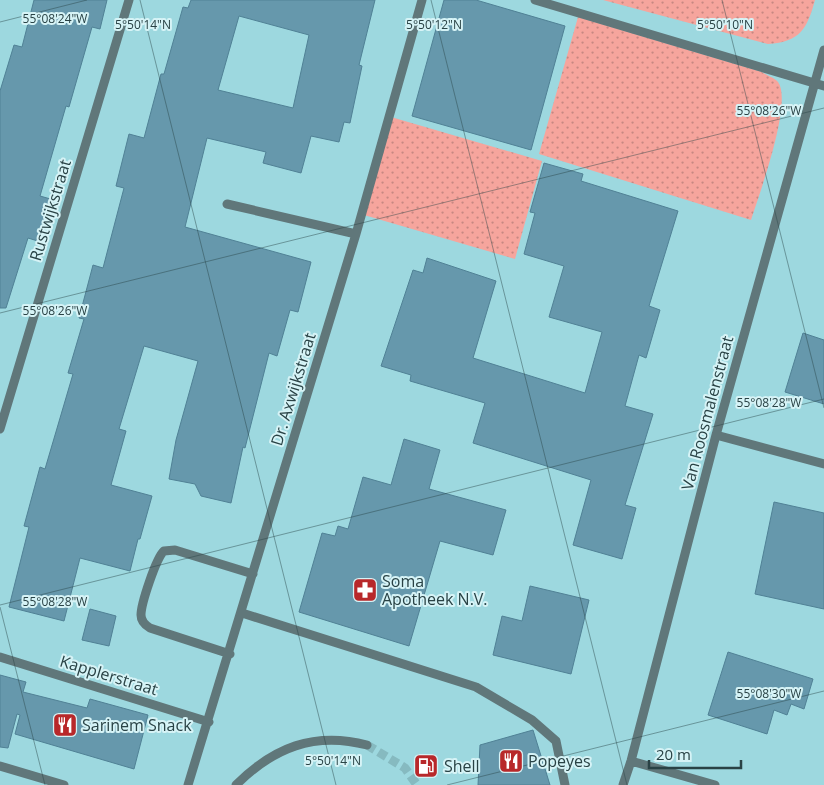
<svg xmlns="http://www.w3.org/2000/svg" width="824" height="785" viewBox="0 0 824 785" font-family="'Open Sans',sans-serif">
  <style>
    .grass { fill: url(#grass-dots) }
    .building { fill: #6698ac; stroke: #508195; fill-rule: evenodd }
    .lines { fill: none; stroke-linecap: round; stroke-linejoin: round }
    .minor-tunnel { stroke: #86bac0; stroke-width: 9; stroke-dasharray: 9 4.5; stroke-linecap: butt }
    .minor { stroke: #60777a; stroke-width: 9 }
    .ticks { fill: none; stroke: #294245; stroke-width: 1; stroke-opacity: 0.45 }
    .labels { text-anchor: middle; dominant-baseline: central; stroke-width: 4; stroke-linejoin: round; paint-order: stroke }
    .street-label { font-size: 16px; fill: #294245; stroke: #d6f3f6 }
    .poi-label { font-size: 16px; fill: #294245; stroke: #d6f3f6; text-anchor: start }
    .ticks-label { font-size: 12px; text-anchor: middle; fill: #294245; stroke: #d6f3f6; stroke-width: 4; stroke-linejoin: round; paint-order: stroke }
  </style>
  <defs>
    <pattern id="grass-dots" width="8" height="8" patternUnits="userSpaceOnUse" patternTransform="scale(1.25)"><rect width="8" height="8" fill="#f6a59d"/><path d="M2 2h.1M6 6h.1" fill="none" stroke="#c78882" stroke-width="1.8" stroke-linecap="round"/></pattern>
  </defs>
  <rect width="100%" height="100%" fill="#9dd8df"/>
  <path class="grass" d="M603 0H815C807 29 800 42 768 44Z
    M578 17 762 72C766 75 775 78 778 82 793 102 759 195 751 220L539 154Z
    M391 117 542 161 515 259 364 215Z"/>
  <path class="building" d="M34 0H107L100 29 92 27 69 107 66 106 40 196 54 200 41 242 28 238 6 308H0V91L14 45 22 47Z
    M191 0H375L359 65 362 66 350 123 344 122 339 142 311 136 301 173 263 163 266 152 207 138 185 227 311 262 298 312 290 310 277 356 269 353 245 448 243 447 231 503 201 496 195 484 169 479 176 440 198 361 144 346 119 429 126 431 111 485 152 496 140 539H138L130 571 80 558 64 621 9 607 29 527 24 526 40 467 45 469 73 374 68 373 84 319 79 318 93 265 103 268 124 188 116 186 129 134 144 138 161 74H164L183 7 188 8ZM239 16 309 35 293 108 218 90Z
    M444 0H476L565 26 531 150 412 116Z
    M544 163 583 174 581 181 678 211 649 306 660 310 646 358 639 355 625 406 653 414 625 505 636 508 622 559 573 545 591 480 473 443 485 403 410 381 411 375 381 366 413 270 423 273 427 258 496 281 473 358 585 393 602 332 549 317 564 266 524 254 535 213 530 212Z
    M803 333 824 340V404L785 392Z
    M404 439 440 450 429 489 506 510 493 555 440 541 409 646 299 612 322 533 335 536 338 526 348 529 363 477 391 485Z
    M774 502 824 513V609L755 594Z
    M530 586 589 600 571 674 493 655 502 616 522 621Z
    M90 609 116 616 109 646 82 640Z
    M728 652 813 679 804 709 791 704 787 715 774 710 767 734 708 715Z
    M0 675 26 682 23 692 87 708 90 699 148 715 134 769 15 734 20 715 17 714 8 748 0 747Z
    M533 730 550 785H478L480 745Z"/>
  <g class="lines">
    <path class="minor-tunnel" d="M367 745 405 768 417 785"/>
    <path class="minor" d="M535 0 824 86
      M227 204 356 234
      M0 429 129 0
      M716 435 824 464
      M242 613 476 687 532 720 556 741 565 785
      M230 654 150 628C145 625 141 621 141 615 141 604 156 558 164 551L175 550 253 574
      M0 657 209 722
      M631 761 715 785
      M0 766 64 785
      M188 785 356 234 422 0
      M236 785C273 748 314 731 367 745
      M623 785 631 761 716 435 824 50"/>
  </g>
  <path class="ticks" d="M140 0 336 785M431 0 627 785M722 0 824 408M0 22 87 0M0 313 824 108M0 605 824 399M0 607 45 785M447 785 824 691"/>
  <defs>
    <symbol id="pharmacy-square" viewBox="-11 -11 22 22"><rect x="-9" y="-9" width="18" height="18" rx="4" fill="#b8282a" stroke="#d6f3f6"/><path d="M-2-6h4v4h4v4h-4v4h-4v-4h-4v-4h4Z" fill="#fff"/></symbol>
    <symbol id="restaurant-square" viewBox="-11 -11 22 22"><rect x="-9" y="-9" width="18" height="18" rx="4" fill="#b8282a" stroke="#d6f3f6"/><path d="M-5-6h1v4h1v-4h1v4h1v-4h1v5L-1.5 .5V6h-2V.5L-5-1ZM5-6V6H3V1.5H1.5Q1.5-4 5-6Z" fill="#fff"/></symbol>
    <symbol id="fuel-square" viewBox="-11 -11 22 22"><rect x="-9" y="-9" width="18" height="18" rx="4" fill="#b8282a" stroke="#d6f3f6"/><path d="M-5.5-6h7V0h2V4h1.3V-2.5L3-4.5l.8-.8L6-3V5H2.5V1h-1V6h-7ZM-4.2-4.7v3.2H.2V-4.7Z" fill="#fff"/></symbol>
  </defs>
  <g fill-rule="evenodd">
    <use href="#pharmacy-square" x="351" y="576" width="28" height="28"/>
    <use href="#restaurant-square" x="51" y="711" width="28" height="28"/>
    <use href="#restaurant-square" x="497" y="747" width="28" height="28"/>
    <use href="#fuel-square" x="412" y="752" width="28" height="28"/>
  </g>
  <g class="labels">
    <g class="street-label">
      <text transform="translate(50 210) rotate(-73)">Rustwijkstraat</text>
      <text transform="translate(293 389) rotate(-73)">Dr. Axwijkstraat</text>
      <text transform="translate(707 413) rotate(-75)">Van Roosmalenstraat</text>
      <text transform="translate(109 675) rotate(17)">Kapplerstraat</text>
    </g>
    <g class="poi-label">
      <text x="382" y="581">Soma<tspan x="382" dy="18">Apotheek N.V.</tspan></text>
      <text x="82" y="725">Sarinem Snack</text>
      <text x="528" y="761">Popeyes</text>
      <text x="444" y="766">Shell</text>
    </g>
  </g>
  <g class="ticks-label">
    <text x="55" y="23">55°08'24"W</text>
    <text x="725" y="29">5°50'10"N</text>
    <text x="143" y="29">5°50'14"N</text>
    <text x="434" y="29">5°50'12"N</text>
    <text x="769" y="115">55°08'26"W</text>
    <text x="55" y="315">55°08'26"W</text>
    <text x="769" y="407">55°08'28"W</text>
    <text x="55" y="606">55°08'28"W</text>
    <text x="769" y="698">55°08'30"W</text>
    <text x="333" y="765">5°50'14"N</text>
  </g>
  <path d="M649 760v8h92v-8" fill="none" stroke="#294245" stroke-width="2.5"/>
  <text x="656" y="760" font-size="15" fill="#294245" stroke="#d6f3f6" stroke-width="4" paint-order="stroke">20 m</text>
</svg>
